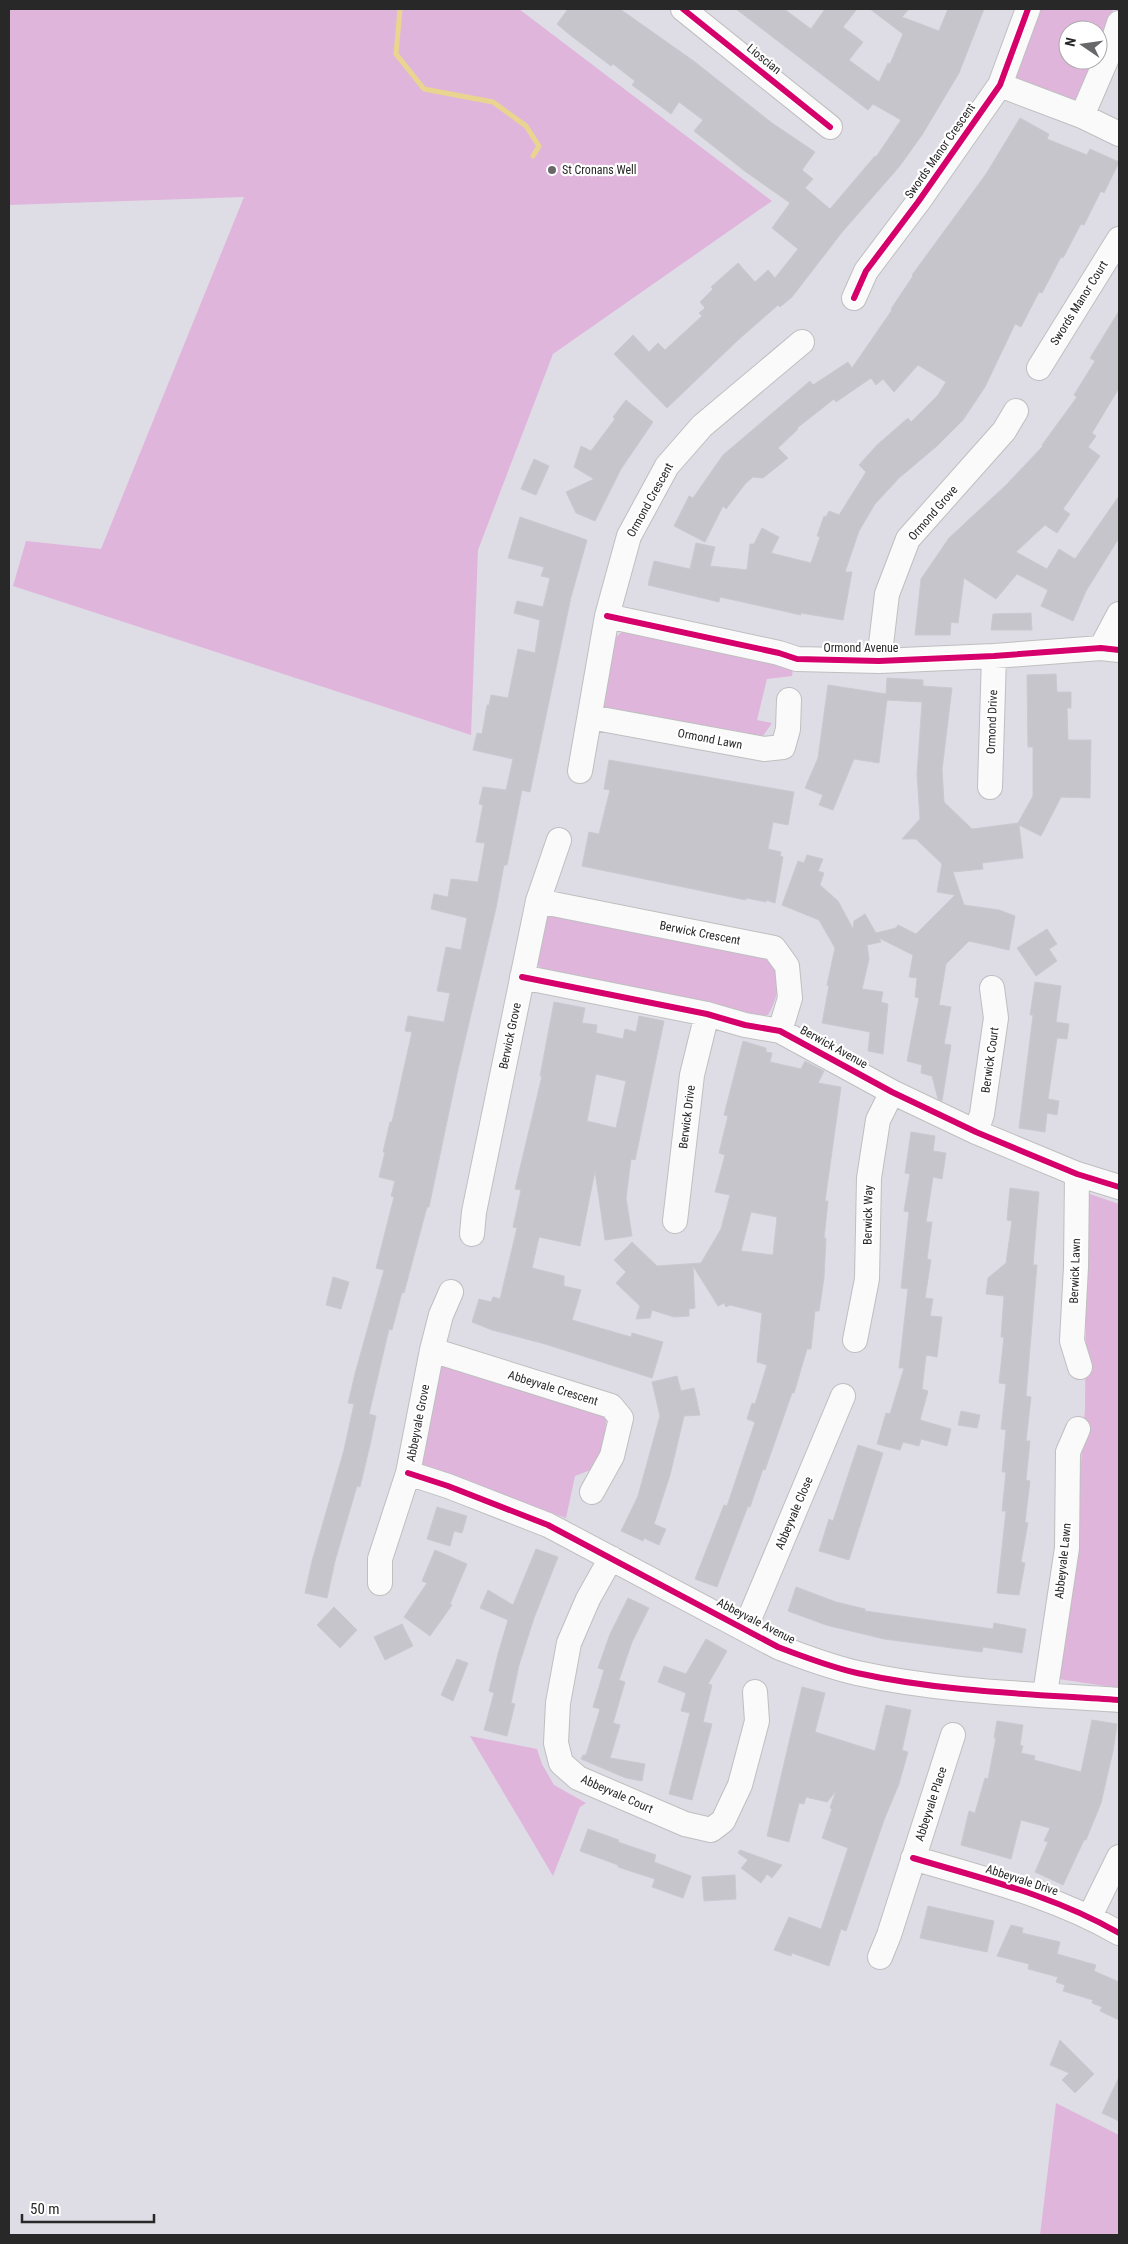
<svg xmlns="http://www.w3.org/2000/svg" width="1128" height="2244" viewBox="0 0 1128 2244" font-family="'Roboto Condensed',sans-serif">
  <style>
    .green { fill: #e0b5dc }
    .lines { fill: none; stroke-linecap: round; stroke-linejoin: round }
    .stream { stroke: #e9d58f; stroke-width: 5 }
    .building { fill: #c5c5cb; stroke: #cac9d1; fill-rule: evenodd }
    .minor-casing { stroke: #bebfbf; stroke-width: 26 }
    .minor { stroke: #fafafb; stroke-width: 24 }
    .cycleway-casing { stroke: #fff; stroke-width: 9 }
    .cycleway { stroke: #d6006c; stroke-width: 6 }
    .poi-dot { fill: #68676a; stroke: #fff; stroke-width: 2 }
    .labels { text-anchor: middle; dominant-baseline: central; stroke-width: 4.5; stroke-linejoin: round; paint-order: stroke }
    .street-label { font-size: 12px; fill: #282828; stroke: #fff }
    .poi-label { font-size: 12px; fill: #282828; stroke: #fff; text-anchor: start }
  </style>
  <rect width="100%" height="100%" fill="#dedde6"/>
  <path class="green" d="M9 9H519L772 201 553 354 478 550 471 735 13 586 26 541 101 549 244 197 9 205Z
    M1035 9H1113L1109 29 1098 55V30H1068V60H1096L1077 98 1067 102 1017 79 1014 68Z
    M623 631 794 662 792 676 767 679 757 720 772 723 760 740 612 714 598 706 608 644Z
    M549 913 759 951 779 969C779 987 777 1000 768 1015H747L542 969 533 961 541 920Z
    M1087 1193 1119 1204V1688L1058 1679 1074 1558 1085 1408Z
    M448 1364 608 1406 601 1466 575 1476 566 1518 418 1466 438 1366Z
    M470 1736 537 1749 542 1764 554 1785 586 1803 580 1807 553 1876Z
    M1056 2103 1119 2135V2235H1040Z"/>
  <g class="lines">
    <path class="stream" d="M400 9 396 54 424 89 493 102 526 126 539 146 533 156"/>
  </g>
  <path class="building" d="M568 9H620L695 62 772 123 815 152 802 170 813 179 805 188 830 209 875 156 876 157 901 120 873 104 868 110 736 9H784L811 29 825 9H857L843 27 863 42 849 60 879 82 888 63 890 64 903 34 870 9H909L902 17 939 31 948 9H984L959 73 922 135 899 167 843 231 792 297 780 307 778 305 737 341 667 408 614 354 633 335 649 352 658 343 665 350 702 316 699 313 705 308 700 302 713 289 711 287 738 263 755 282 768 270 775 278 798 249 772 228 790 203 746 172 694 131 703 120 679 102 671 114 632 85 635 81 613 64 611 66 570 35 557 24Z
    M1020 118 1049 134 1047 139 1087 155 1090 149 1119 162 1104 193 1101 191 1084 225 1081 224 1063 258 1061 257 1042 293 1039 292 1021 327 1015 324 985 387 963 420 937 446 899 478 875 504 859 531 845 572H852L843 620 801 613V615L720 597 719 602 648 585 654 561 690 569 696 543 715 547 710 566 747 570 750 544H754L762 528 779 537 771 553 811 563 820 537 817 536 824 516 826 517 829 511 839 515 866 472 859 465 877 445 908 418 911 422 938 395 946 382 918 365 894 392 883 379 876 385 871 378 836 402 834 399 797 428 798 429 778 448 788 458 763 478 753 477 745 484 726 509 723 506 705 542 674 526 689 496 693 498 723 455 810 381 813 385 848 362 852 368 892 310 891 309 913 276 912 275 986 174Z
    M1119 311V388L1092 433 1096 436 1088 447 1100 456 1063 509 1070 514 1057 533 1045 525 1016 552 1047 569 1059 549 1075 559 1119 496V538L1086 591 1073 621 1041 606 1048 590 1017 574 996 599 964 578 958 623 951 622 950 635H915L921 579 949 538 1006 485 1043 446 1042 445 1077 397 1074 395 1095 361 1090 358Z
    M626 400 653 422 621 469 595 521 576 513 566 492 594 479 574 467 581 446 591 451 615 419 613 417Z
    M534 459 549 466 536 495 521 489Z
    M520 517 587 540 571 597 530 792 522 790 507 865H504L496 908 457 1074 429 1207H427L404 1293 402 1292 392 1330 389 1329 369 1414 376 1416 370 1445 360 1487 357 1486 335 1561 327 1598 305 1593 312 1561 344 1450 354 1404 348 1403 356 1370 384 1270 376 1268 394 1197 391 1196 395 1181 379 1177 385 1152H383L390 1122H392L412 1032 405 1031 408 1016 444 1022 450 993 437 991 446 947 461 950 467 918 431 909 434 894 448 897 451 879 478 882 485 843 476 842 483 805 479 804 483 787 506 790 513 759 473 750 477 733 482 734 487 705H489L491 695 508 698 518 649 535 653 540 620 514 613 517 601 543 607 550 578 541 576 544 567 508 558Z
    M1031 613 1032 630H991L993 614Z
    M1056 674 1057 692H1071V708H1067L1068 740H1091L1090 798 1061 797 1041 836 1019 825 1023 858 982 863 983 869 953 872 964 905 999 910 1015 916 1009 950 969 941 946 964 939 1005 951 1007 944 1044 951 1045 942 1101 938 1099 932 1076 921 1073 922 1065 907 1061 919 998 915 997 917 978 909 977 913 955 879 938 881 942 867 945 869 959 862 989 883 992 881 1002 888 1004 883 1054 868 1051 870 1032 822 1023 829 986 827 985 835 948 819 920 782 905 798 861 804 863 807 855 823 859 818 871 824 873 820 885 838 901 853 929 854 921 865 914 876 933 896 928 898 925 916 934 955 895 937 892 942 864 916 839H902L920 819 917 774 922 702 887 700 879 763 854 759 833 810 819 805 823 795 805 788 818 758 828 685 886 694 887 678 923 680V686L952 688 942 770 944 802 972 829 1018 823 1033 796V747H1028L1027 675Z
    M609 760 794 792 788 825 773 822 768 849 781 852 780 856 783 857 775 903 766 900V902L746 898V900L582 866 589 832 599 834 610 790 604 789Z
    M1047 929 1057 944 1049 949 1057 961 1036 976 1017 948Z
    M1035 982 1061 986 1056 1022 1069 1024 1067 1039 1057 1038 1048 1099 1059 1101 1057 1115 1047 1113 1045 1132 1019 1128 1033 1015H1030Z
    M554 1002 585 1008 582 1023 597 1025 596 1033 623 1039 625 1029 636 1032 639 1016 664 1021 635 1160 631 1159 626 1198 632 1236 605 1240 595 1171 580 1246 539 1237 532 1268 564 1276V1286L581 1290 572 1320 631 1337 632 1333 663 1342 652 1378 545 1344 492 1330 472 1322 479 1299 491 1302 493 1297 500 1299 517 1228 513 1227 521 1190 515 1189 542 1076H540ZM596 1074 626 1081 616 1128 587 1121Z
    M743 1041 766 1048V1052L772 1053 770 1062 801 1069 805 1061 824 1071 818 1083 841 1087 825 1201H828L824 1238H826L824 1278 819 1311H815L811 1349H807L794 1393H792L765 1470 763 1469 750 1507 748 1506 717 1587 695 1579 724 1505 727 1506 755 1422 747 1419 752 1403 755 1404 767 1365 757 1362 762 1313 730 1305 726 1307 724 1303 718 1306 693 1266 695 1308 689 1309V1316L674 1317 652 1310 650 1318 636 1319 640 1306 616 1283 626 1272 614 1260 632 1242 657 1266 701 1263 721 1229 730 1195 715 1192 725 1155 719 1153 728 1116 724 1115ZM751 1212 777 1217 773 1255 741 1251Z
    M911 1132 935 1136 933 1151 946 1153 942 1179 933 1177 926 1222H932L927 1259 931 1260 925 1298 933 1299 930 1316 942 1317 937 1357 926 1355 922 1389 928 1391 920 1420 951 1429 947 1446 921 1439 919 1446 903 1442 900 1450 877 1444 886 1413 890 1414 904 1368H899L908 1289 901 1288 909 1212 904 1211 910 1174 905 1173Z
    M1010 1188 1039 1192 1033 1265H1037L1026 1396 1031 1397 1026 1441H1030L1026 1480 1030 1481 1025 1522 1028 1523 1021 1562 1025 1563 1019 1595 997 1593 1006 1511H1002L1006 1472H1002L1006 1430 1001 1429 1006 1384 999 1383 1004 1337H1001L1004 1296 986 1294 988 1278 1006 1263 1012 1221 1007 1220Z
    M333 1277 349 1282 341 1309 326 1305Z
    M677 1376 681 1391 694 1388 700 1415 684 1416 670 1475 654 1524 666 1529 659 1545 644 1538 643 1541 621 1531 638 1496 660 1416 652 1382Z
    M961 1411 980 1415 977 1428 958 1425Z
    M858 1445 883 1453 849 1560 819 1551 829 1519 833 1521Z
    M437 1507 467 1516 462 1533 454 1531 450 1546 427 1539Z
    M536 1549 558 1557 534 1618 519 1665 511 1703 515 1704 507 1736 484 1730 494 1693 489 1691 498 1654 508 1620 480 1608 488 1590 513 1605Z
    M435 1550 467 1564 450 1604 452 1605 430 1636 404 1617 427 1583 422 1581Z
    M796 1587 836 1602 865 1609V1611L993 1629 994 1623 1026 1629 1022 1653 983 1647 982 1652 884 1639 826 1625 788 1611Z
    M628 1598 649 1608 632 1642 619 1680 625 1682 613 1723 620 1725 610 1758 645 1764 642 1781 626 1778 581 1759 583 1755H586L600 1709 593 1707 604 1670 598 1668 610 1634Z
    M334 1607 357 1630 340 1648 317 1625Z
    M402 1624 413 1646 385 1660 374 1637Z
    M706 1639 727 1651 708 1684 712 1685 703 1722 712 1724 692 1800 669 1794 690 1713 681 1711 686 1693 658 1682 664 1666 686 1674Z
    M457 1659 468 1663 453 1701 441 1695Z
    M802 1687 825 1693 815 1732 875 1751 886 1705 911 1710 902 1750 908 1752 899 1784 884 1820 846 1931 841 1929 829 1966 792 1953 791 1956 774 1950 789 1917 821 1929 848 1848 822 1838 832 1809 830 1808 836 1791 827 1802 806 1797 804 1804 799 1803 789 1842 767 1836Z
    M1092 1720 1117 1724 1113 1751 1101 1803 1086 1840H1084L1063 1885 1035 1872 1048 1842 1044 1841 1050 1828 1021 1820 1011 1859 961 1845 969 1811 975 1813 985 1778 988 1779 996 1738H994L997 1721 1023 1725 1020 1745 1023 1746 1021 1753 1035 1756 1034 1760 1081 1772Z
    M588 1829 619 1840 618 1842 656 1855 654 1862 691 1876 683 1898 652 1887 655 1879 618 1867V1865L580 1851Z
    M740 1850 776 1863 782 1865 772 1878 767 1874 761 1883 741 1868 748 1860 738 1853Z
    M735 1875 736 1899 704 1901 702 1877Z
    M928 1906 994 1921 987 1952 920 1938Z
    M1011 1925 1023 1928 1022 1933 1060 1942 1057 1954 1096 1965 1094 1971 1119 1982V2020L1100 2011 1102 2007 1092 2003 1093 2000 1063 1991 1065 1985 1056 1982 1058 1977 1028 1969 1029 1964 997 1956Z
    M1060 2040 1094 2074 1075 2093 1062 2080 1069 2073 1050 2065Z
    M1119 2077V2121L1102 2113Z"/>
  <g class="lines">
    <defs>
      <path id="minor" d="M683 9 830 127
        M1000 85 1082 116 1119 134
        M1082 116 1110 51 1119 23
        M854 298 866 271 918 202 1000 85 1028 9
        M1039 368 1119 239
        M607 616 779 653 797 659 879 661 994 656 1101 648 1119 650
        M1101 648 1119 614
        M879 661 887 594 908 539 1004 431 1016 411
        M590 717 764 749 783 747 788 729 789 700
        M580 771 607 616 629 536 667 466 702 426 802 342
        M990 787 994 656
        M538 901 774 948 787 966 790 998 780 1031
        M522 977 707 1014 745 1025 780 1031 892 1092 976 1132 1077 1174 1119 1187
        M976 1132 982 1114 996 1018 992 988
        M1077 1174 1076 1267 1072 1341 1080 1367
        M675 1221 692 1075 707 1014
        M472 1234 474 1212 538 901 559 840
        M855 1340 867 1279 869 1178 878 1120 892 1092
        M432 1350 611 1406 621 1418 612 1456 592 1492
        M408 1473 448 1486 548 1525 778 1647C804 1657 830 1667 857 1673 943 1692 1032 1694 1119 1700
        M611 1558 588 1599 569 1643 558 1703 556 1743 561 1763 578 1778 685 1824 711 1830 723 1821 740 1785 757 1721 755 1692
        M380 1583V1559L408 1473 432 1350 441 1315 451 1292
        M745 1629 843 1396
        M1045 1694 1067 1548 1068 1452 1078 1429
        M913 1858C984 1879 1055 1896 1119 1933
        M1090 1916 1119 1857
        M880 1957 889 1935 953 1735"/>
    </defs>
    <use href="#minor" class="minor-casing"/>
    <use href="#minor" class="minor"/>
    <defs>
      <path id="cycleway" d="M683 9 830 127
        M854 298 866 271 918 202 1000 85 1028 9
        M607 616 779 653 797 659 879 661 994 656 1101 648 1119 650
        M522 977 707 1014 745 1025 780 1031 892 1092 976 1132 1077 1174 1119 1187
        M408 1473 448 1486 548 1525 778 1647C804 1657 830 1667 857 1673 943 1692 1032 1694 1119 1700
        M913 1858C984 1879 1055 1896 1119 1933"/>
    </defs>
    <use href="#cycleway" class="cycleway-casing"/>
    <use href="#cycleway" class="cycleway"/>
  </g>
  <circle class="poi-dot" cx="552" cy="170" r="5"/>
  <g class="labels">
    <g class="street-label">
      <text transform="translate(764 59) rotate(39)">Lioscian</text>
      <text transform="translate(940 151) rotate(-55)">Swords Manor Crescent</text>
      <text transform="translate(1079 303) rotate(-58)">Swords Manor Court</text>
      <text transform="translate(650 500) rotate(-61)">Ormond Crescent</text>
      <text transform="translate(933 513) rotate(-49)">Ormond Grove</text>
      <text x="861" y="648">Ormond Avenue</text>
      <text transform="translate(992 722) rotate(-88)">Ormond Drive</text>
      <text transform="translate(710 739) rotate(11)">Ormond Lawn</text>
      <text transform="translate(700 933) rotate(11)">Berwick Crescent</text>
      <text transform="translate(510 1036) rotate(-78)">Berwick Grove</text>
      <text transform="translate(834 1047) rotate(29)">Berwick Avenue</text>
      <text transform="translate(990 1060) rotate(-82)">Berwick Court</text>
      <text transform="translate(687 1117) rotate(-83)">Berwick Drive</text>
      <text transform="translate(868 1215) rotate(-89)">Berwick Way</text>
      <text transform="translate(1075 1271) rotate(-88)">Berwick Lawn</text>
      <text transform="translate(553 1388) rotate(17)">Abbeyvale Crescent</text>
      <text transform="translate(418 1423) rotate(-79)">Abbeyvale Grove</text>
      <text transform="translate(794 1513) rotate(-67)">Abbeyvale Close</text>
      <text transform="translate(1063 1561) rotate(-84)">Abbeyvale Lawn</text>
      <text transform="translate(756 1621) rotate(27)">Abbeyvale Avenue</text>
      <text transform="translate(617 1794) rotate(24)">Abbeyvale Court</text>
      <text transform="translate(931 1804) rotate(-72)">Abbeyvale Place</text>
      <text transform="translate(1022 1880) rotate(18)">Abbeyvale Drive</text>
    </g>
    <g class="poi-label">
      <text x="562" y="170">St Cronans Well</text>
    </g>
  </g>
  <rect width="1128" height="2244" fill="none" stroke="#282828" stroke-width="20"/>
  <g transform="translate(1083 45) rotate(283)"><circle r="24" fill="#ffffff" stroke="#a9a9a9"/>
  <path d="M0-4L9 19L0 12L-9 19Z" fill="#68676a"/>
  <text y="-8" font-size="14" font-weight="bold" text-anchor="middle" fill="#282828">N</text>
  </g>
  <path d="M22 2214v8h132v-8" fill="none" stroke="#282828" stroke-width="2.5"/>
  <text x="30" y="2214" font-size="15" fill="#282828" stroke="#ffffff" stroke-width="4" paint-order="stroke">50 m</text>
</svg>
